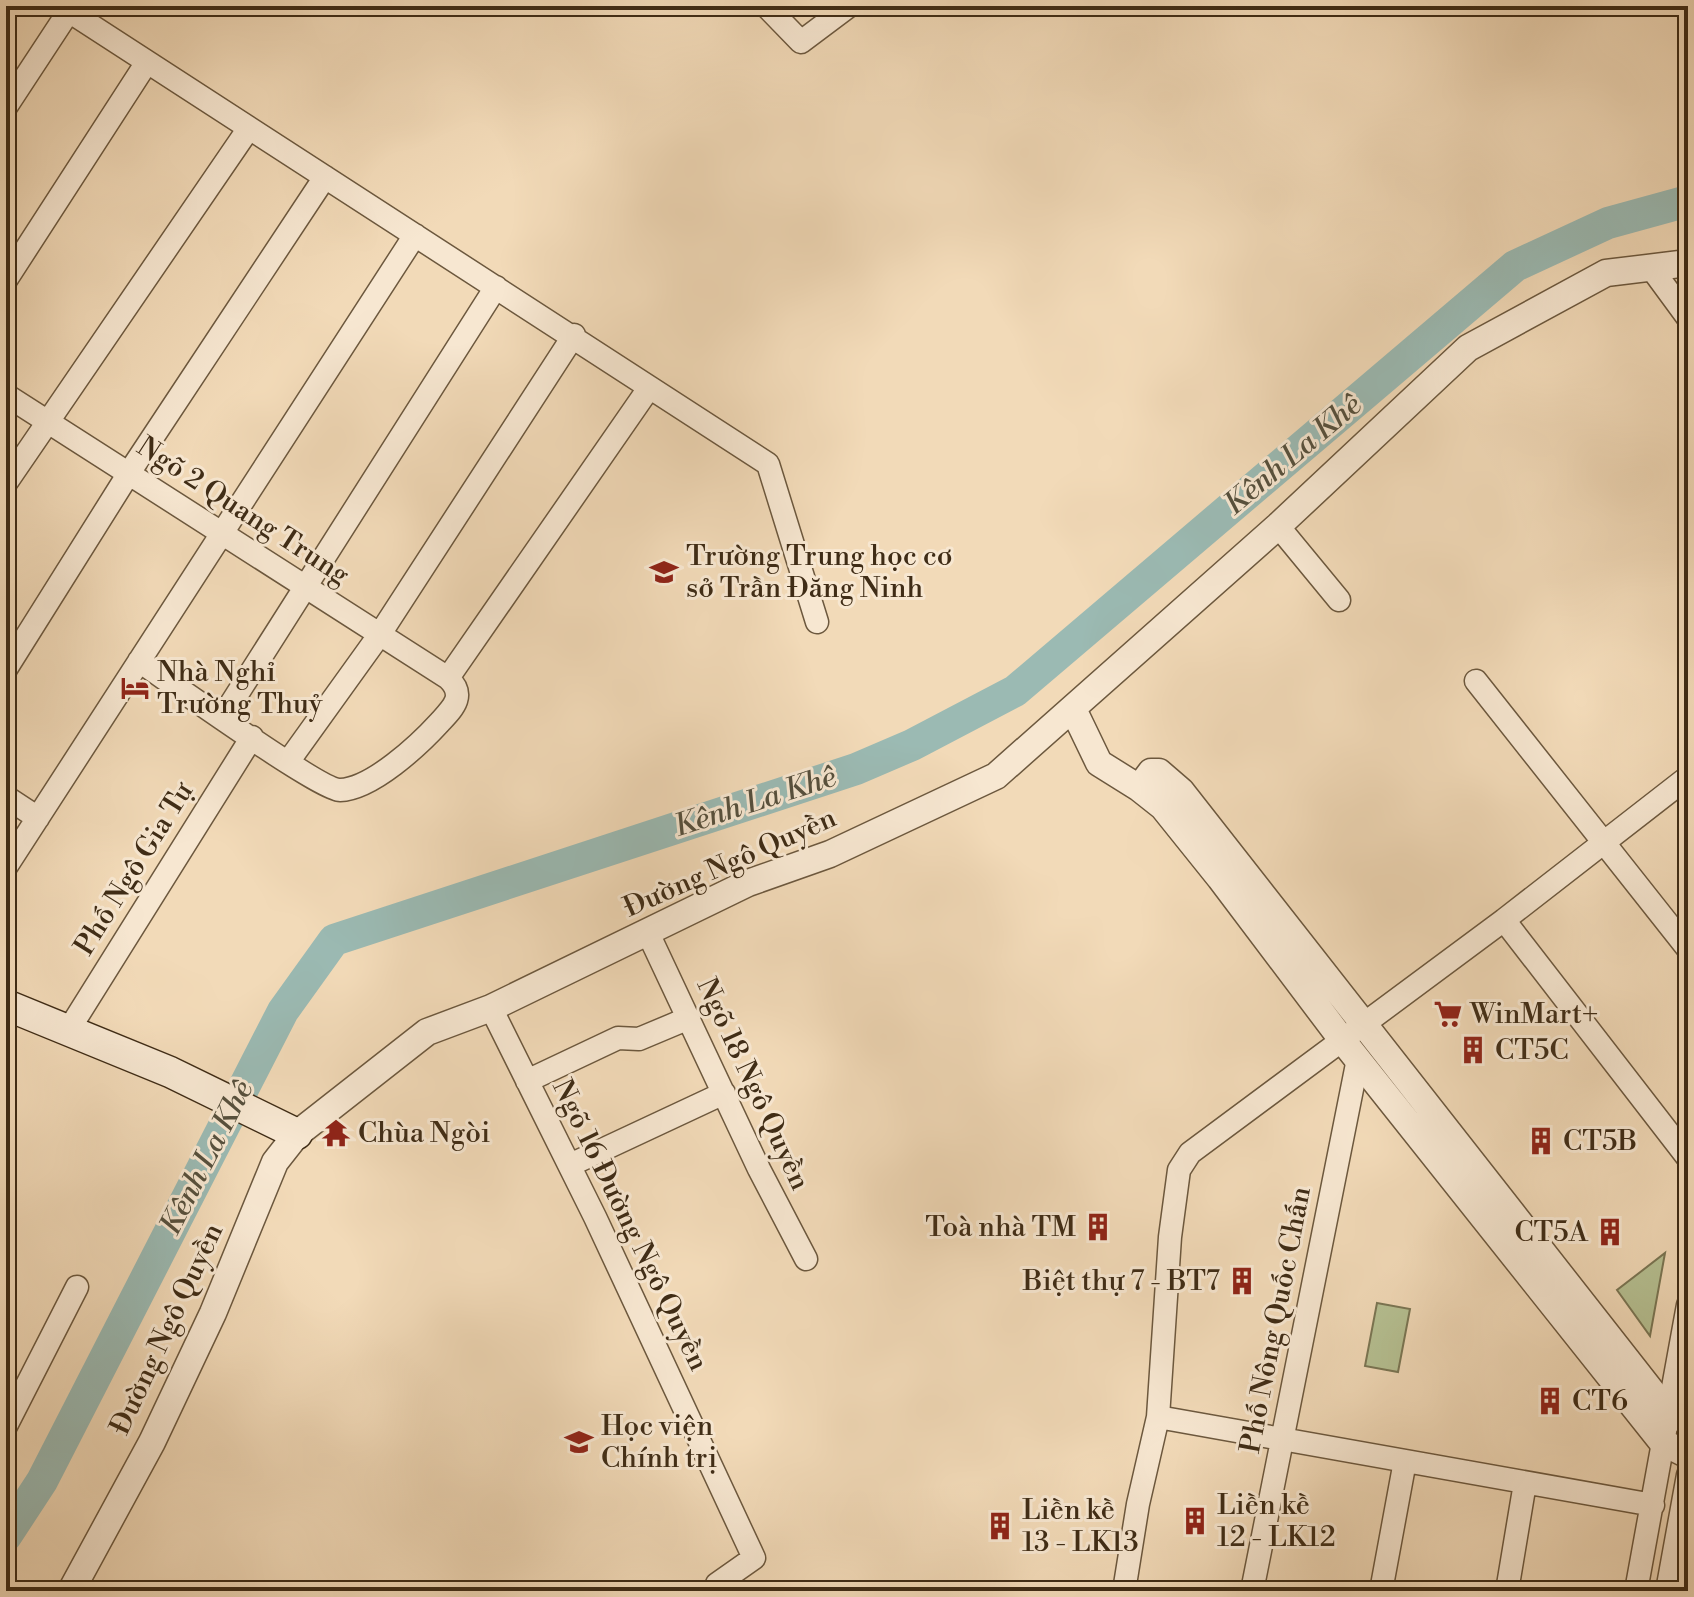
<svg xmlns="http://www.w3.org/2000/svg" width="1694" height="1597" viewBox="0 0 1694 1597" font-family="'Libre Bodoni',serif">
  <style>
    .green { fill: #b6c193; stroke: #7a7654; stroke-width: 2 }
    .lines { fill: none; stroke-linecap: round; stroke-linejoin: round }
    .river { stroke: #9bbab3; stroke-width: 32 }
    .minor-casing { stroke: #6c583e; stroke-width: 25 }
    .tertiary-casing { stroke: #6c583e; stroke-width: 29 }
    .secondary-casing { stroke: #3f2c16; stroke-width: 33 }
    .minor { stroke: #f7e7d1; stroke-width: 22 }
    .tertiary { stroke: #f7e7d1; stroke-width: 26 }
    .secondary { stroke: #f7e7d1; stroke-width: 30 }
    .labels { text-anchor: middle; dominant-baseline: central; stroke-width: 6; stroke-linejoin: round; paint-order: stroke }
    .street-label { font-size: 28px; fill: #3f2c16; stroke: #f7e7d1 }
    .poi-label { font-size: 28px; fill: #3f2c16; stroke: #f7e7d1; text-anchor: start }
    .water-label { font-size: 30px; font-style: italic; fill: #56503d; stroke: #f7e7d1 }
  </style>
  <rect width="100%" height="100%" fill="#f2dab8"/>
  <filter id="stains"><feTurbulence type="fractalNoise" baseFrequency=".0025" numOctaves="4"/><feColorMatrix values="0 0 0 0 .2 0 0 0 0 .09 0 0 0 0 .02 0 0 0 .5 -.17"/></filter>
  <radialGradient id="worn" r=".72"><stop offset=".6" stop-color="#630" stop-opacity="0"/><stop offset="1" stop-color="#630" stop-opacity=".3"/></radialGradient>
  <path class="green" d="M1665 1253 1650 1336 1617 1290Z
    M1377 1303 1410 1309 1398 1372 1365 1366Z"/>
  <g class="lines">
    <path class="river" d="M6 1536 42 1481 283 1011 334 940 856 769 912 745 1015 691 1515 266 1608 223 1688 201"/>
    <defs>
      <path id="minor" d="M61 6 768 464 817 622
        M766 6 801 42 849 6
        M6 107 69 11
        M1652 269 1688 318
        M6 280 147 62
        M6 395 448 678C466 695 454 707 440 722 419 745 372 789 340 790 320 790 167 680 139 661
        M6 483 249 128
        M1278 526 1339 600
        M6 669 129 473 325 177
        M448 678 649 388
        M1476 681 1688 949
        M222 718 496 287
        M288 762 380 634 574 335
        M6 797 38 818
        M6 867 415 235
        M1504 920 1688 1158
        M648 933 759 1169 806 1259
        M491 1008 595 1217 754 1558 717 1584
        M68 1031 252 737
        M527 1081 618 1038 639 1039 689 1018
        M570 1165 724 1093
        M1158 1417 1653 1505
        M6 1426 77 1287
        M1124 1591 1138 1504 1158 1417 1170 1237 1179 1170 1190 1153 1504 920 1688 777
        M1252 1591 1358 1059
        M1381 1591 1405 1461
        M1507 1591 1525 1483
        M1636 1591 1688 1305
        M1667 1591 1688 1475"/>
      <path id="tertiary" d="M1073 709 1099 763 1139 788
        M1688 1422 1667 1411 1181 791 1159 772H1151L1139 788 1163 807 1220 878 1343 1041 1662 1442 1688 1455
        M71 1591 152 1442 213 1313 275 1162 297 1134 427 1032 491 1008 748 883 830 854 996 776 1278 526 1468 348 1606 273 1688 263"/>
      <path id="secondary" d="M6 1005 170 1072 297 1134"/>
    </defs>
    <use href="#minor" class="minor-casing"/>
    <use href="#tertiary" class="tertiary-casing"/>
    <use href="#secondary" class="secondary-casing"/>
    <use href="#minor" class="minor"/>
    <use href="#tertiary" class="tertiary"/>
    <use href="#secondary" class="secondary"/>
  </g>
  <defs>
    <symbol id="school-bare" viewBox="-9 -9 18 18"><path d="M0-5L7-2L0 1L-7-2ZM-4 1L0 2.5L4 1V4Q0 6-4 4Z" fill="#8f2418" stroke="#f7e7d1" stroke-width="2.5" paint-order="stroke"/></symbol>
    <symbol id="hotel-bare" viewBox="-9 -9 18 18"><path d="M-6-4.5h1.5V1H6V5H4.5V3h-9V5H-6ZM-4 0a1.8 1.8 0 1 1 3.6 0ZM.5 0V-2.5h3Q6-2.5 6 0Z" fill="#8f2418" stroke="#f7e7d1" stroke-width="2.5" paint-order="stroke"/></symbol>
    <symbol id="supermarket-bare" viewBox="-9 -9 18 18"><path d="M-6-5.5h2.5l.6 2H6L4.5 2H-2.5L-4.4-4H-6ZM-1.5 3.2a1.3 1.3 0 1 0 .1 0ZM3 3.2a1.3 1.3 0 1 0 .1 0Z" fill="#8f2418" stroke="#f7e7d1" stroke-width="2.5" paint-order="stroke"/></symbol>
    <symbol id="building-bare" viewBox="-9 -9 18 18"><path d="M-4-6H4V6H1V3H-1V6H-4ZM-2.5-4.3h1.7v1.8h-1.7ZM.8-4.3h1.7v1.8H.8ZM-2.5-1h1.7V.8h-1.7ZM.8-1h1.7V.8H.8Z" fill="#8f2418" stroke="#f7e7d1" stroke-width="2.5" paint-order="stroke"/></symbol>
    <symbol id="temple-bare" viewBox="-9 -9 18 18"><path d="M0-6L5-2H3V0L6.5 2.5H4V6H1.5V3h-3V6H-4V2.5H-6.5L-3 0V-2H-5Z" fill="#8f2418" stroke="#f7e7d1" stroke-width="2.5" paint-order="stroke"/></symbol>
    <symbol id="university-bare" viewBox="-9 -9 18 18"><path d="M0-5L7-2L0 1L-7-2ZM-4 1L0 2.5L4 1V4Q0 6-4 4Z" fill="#8f2418" stroke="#f7e7d1" stroke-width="2.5" paint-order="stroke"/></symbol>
  </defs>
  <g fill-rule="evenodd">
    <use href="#school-bare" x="644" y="552" width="40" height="40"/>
    <use href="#hotel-bare" x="115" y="668" width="40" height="40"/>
    <use href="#supermarket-bare" x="1428" y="994" width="40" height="40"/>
    <use href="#building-bare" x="1453" y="1030" width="40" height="40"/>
    <use href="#temple-bare" x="316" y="1113" width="40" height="40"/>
    <use href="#building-bare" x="1521" y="1121" width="40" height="40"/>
    <use href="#building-bare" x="1078" y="1207" width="40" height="40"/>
    <use href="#building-bare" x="1590" y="1212" width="40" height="40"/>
    <use href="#building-bare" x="1222" y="1261" width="40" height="40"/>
    <use href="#building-bare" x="1530" y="1381" width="40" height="40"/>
    <use href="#university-bare" x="559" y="1422" width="40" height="40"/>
    <use href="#building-bare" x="1175" y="1501" width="40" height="40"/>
    <use href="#building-bare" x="980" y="1506" width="40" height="40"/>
  </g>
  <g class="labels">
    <g class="street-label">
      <text transform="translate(243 511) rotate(33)">Ngõ 2 Quang Trung</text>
      <text transform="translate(730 863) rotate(-24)">Đường Ngô Quyền</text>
      <text transform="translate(134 869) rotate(-58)">Phố Ngô Gia Tự</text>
      <text transform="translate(753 1084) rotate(65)">Ngõ 18 Ngô Quyền</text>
      <text transform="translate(630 1225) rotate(64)">Ngõ 16 Đường Ngô Quyền</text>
      <text transform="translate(1276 1320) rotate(-79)">Phố Nông Quốc Chấn</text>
      <text transform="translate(167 1329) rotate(-65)">Đường Ngô Quyền</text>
    </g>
    <g class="poi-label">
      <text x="686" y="556">Trường Trung học cơ<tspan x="686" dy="32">sở Trần Đăng Ninh</tspan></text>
      <text x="157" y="672">Nhà Nghỉ<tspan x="157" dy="32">Trường Thuỷ</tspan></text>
      <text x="1470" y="1014">WinMart+</text>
      <text x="1495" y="1050">CT5C</text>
      <text x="358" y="1133">Chùa Ngòi</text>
      <text x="1563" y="1141">CT5B</text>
      <text x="1076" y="1227" text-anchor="end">Toà nhà TM</text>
      <text x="1588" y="1232" text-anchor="end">CT5A</text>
      <text x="1220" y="1281" text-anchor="end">Biệt thự 7 - BT7</text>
      <text x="1572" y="1401">CT6</text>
      <text x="601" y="1426">Học viện<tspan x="601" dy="32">Chính trị</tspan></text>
      <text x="1217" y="1505">Liền kề<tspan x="1217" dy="32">12 - LK12</tspan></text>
      <text x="1022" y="1510">Liền kề<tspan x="1022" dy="32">13 - LK13</tspan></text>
    </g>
    <g class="water-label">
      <text transform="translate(1293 455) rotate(-40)">Kênh La Khê</text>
      <text transform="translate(755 802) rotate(-18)">Kênh La Khê</text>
      <text transform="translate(207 1158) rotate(-63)">Kênh La Khê</text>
    </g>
  </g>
  <rect width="1694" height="1597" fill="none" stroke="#f2dab8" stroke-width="32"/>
  <rect x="8" y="8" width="1678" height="1581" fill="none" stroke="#3f2c16" stroke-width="4"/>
  <rect x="16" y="16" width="1662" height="1565" fill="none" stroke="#3f2c16" stroke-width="2"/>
  <rect width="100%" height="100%" filter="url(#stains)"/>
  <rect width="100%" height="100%" fill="url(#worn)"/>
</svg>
